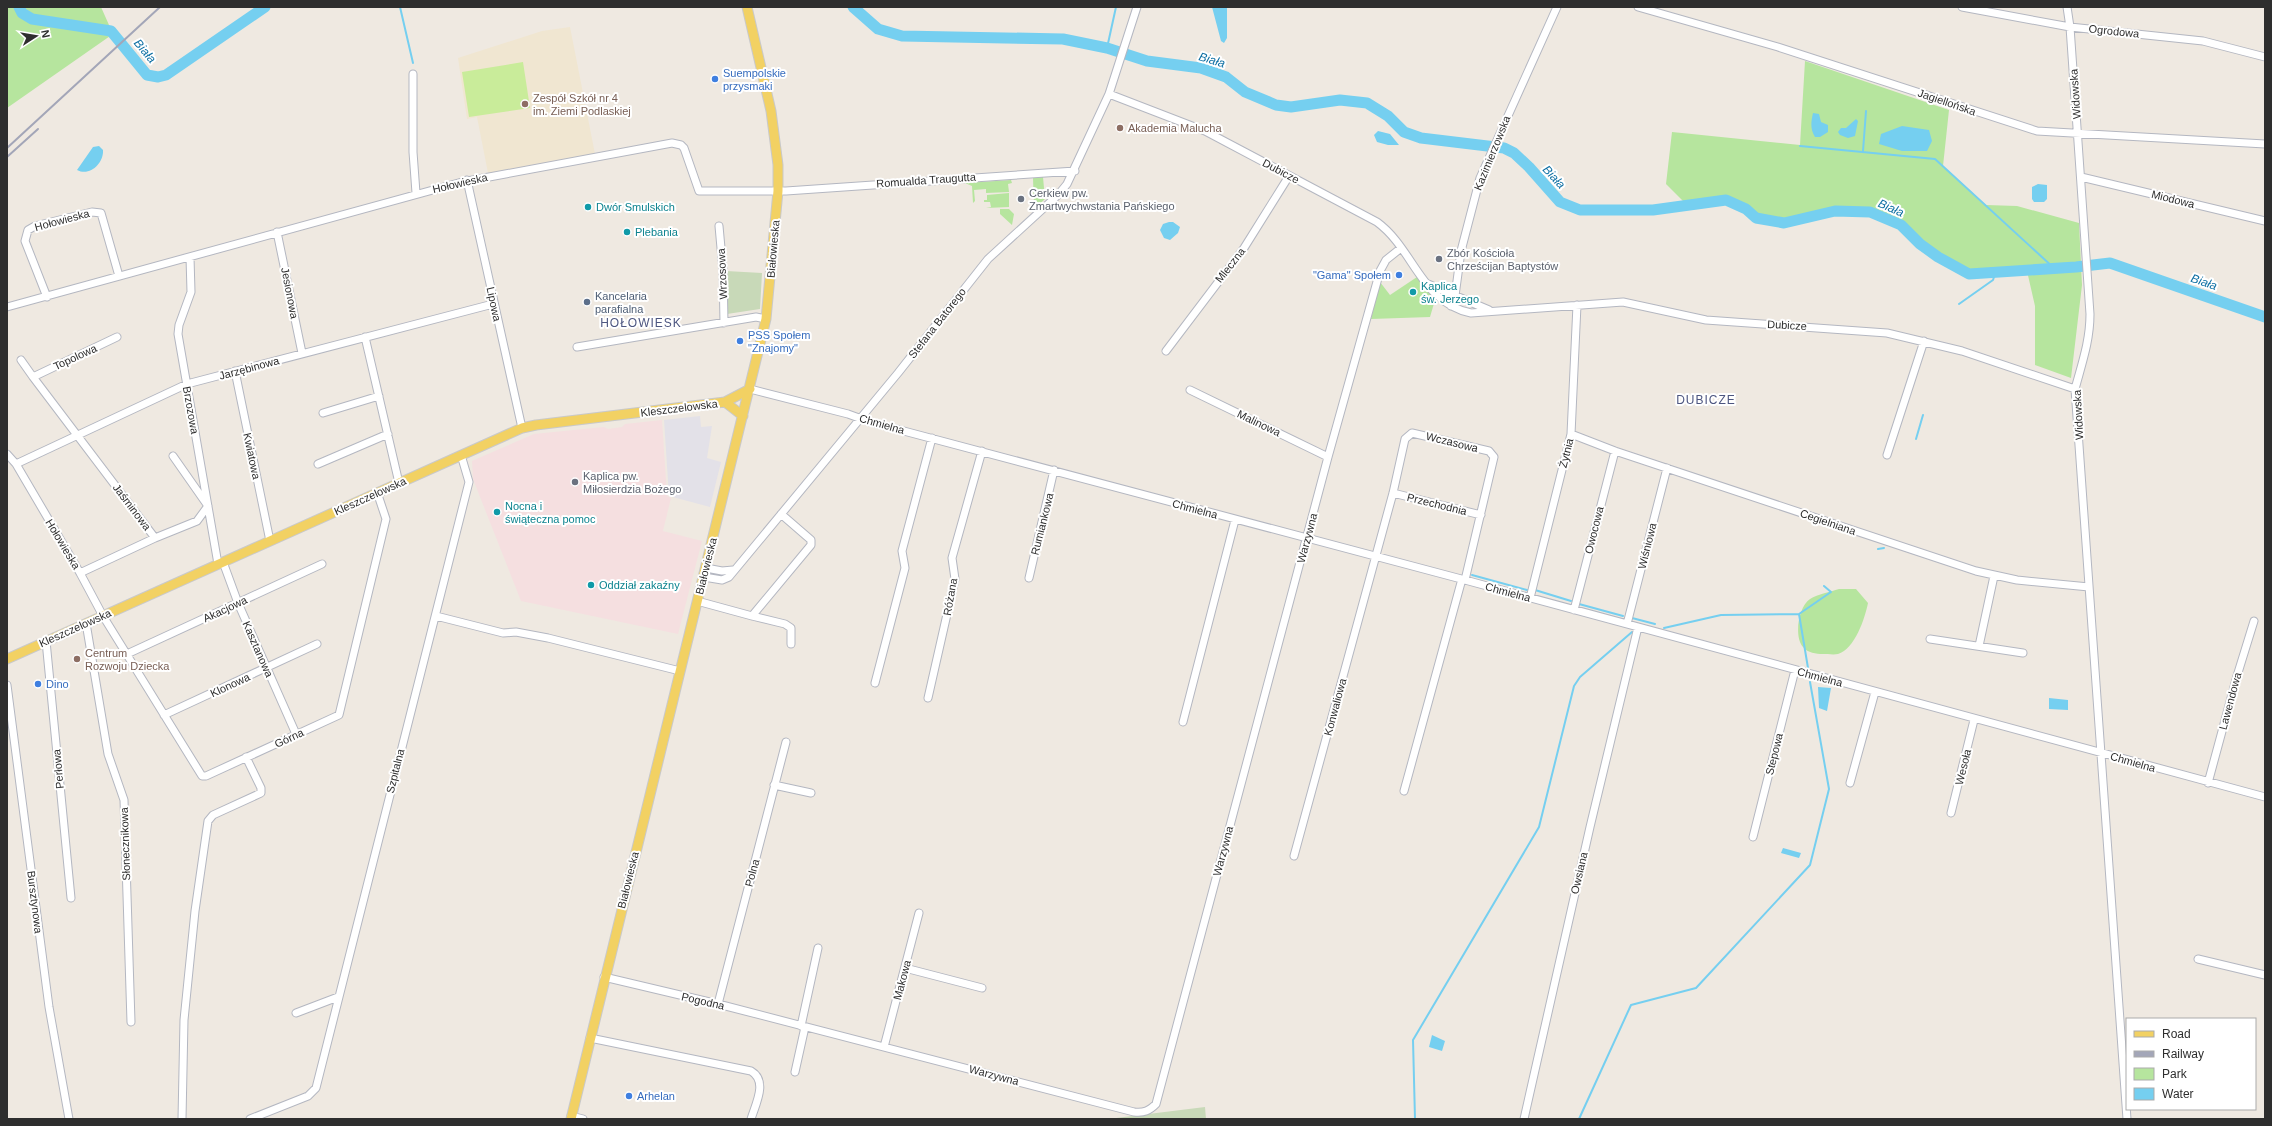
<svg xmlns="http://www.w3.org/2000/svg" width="2272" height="1126" viewBox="0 0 2272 1126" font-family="Helvetica,sans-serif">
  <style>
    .industrial { fill: #e3e1e8 }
    .education { fill: #f0e6d1 }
    .medical { fill: #f5dfe0 }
    .green { fill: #b6e59e }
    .cemetery { fill: #c8d9b8 }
    .pitch { fill: #c9ec9a }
    .water { fill: #75cff0 }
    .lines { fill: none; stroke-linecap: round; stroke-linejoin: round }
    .stream { stroke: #75cff0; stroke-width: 2 }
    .river { stroke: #75cff0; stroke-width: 11 }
    .minor-casing { stroke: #b4b7c1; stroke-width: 9 }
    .major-casing { stroke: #c9c9c9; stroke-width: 11 }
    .minor { stroke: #fff; stroke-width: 7 }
    .major { stroke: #f2d163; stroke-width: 9 }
    .rail { stroke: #a3a6b8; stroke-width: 2 }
    .shop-dot { fill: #3f7fe0; stroke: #fff; stroke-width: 1.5 }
    .education-dot { fill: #8d6e63; stroke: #fff; stroke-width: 1.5 }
    .worship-dot { fill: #6b7280; stroke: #fff; stroke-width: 1.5 }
    .culture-dot { fill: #0f9aa8; stroke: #fff; stroke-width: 1.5 }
    .service-dot { fill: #5c6f8a; stroke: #fff; stroke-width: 1.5 }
    .labels { text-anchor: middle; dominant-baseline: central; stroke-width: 4; stroke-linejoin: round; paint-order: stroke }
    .street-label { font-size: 11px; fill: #2e2e2e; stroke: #fff }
    .shop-label { font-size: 11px; fill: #366cbe; stroke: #fff; text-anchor: start }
    .education-label { font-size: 11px; fill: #785e54; stroke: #fff; text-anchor: start }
    .worship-label { font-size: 11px; fill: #5b616d; stroke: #fff; text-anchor: start }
    .culture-label { font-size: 11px; fill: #0d838f; stroke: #fff; text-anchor: start }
    .service-label { font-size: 11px; fill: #4e5e75; stroke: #fff; text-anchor: start }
    .water-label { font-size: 12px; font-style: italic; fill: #0d6fa3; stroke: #fff }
    .neighbourhood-label { font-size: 12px; letter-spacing: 1px; fill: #4d5680; stroke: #fff }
  </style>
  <rect width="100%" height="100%" fill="#efe9e1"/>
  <path class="industrial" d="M700 416 701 427 712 426 707 458 721 462 710 507 669 496 664 420Z"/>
  <path class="education" d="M570 27 595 154 488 173 477 117 467 119 458 58 542 31Z"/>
  <path class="medical" d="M662 420 667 496 671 498 663 531 702 541 678 634 521 601 473 479 472 461 534 434 604 427 608 429 622 427 625 424Z"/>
  <path class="green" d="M7 7H101L113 34 7 108Z
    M1805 61 1949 110 1943 166 1986 205 2017 206 2079 223 2082 285 2071 378 2035 365V306L2027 271 1969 274 1938 257 1920 244 1901 225 1870 212 1835 211 1784 223 1756 218 1746 209 1726 200 1687 205 1666 184 1672 132 1800 145Z
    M1043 177 1045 199 1034 209 1033 178Z
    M1011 180 1012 183 1008 184 1009 192 986 193V189L974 190 975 201 973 203 972 186 965 183Z
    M1009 193V207L986 208 991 207 990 202H984V200H987V195Z
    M1000 209H1009L1014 214 1012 225 1000 214Z
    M1417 277 1435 300 1430 317 1371 319 1380 282 1390 295Z
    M1839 589H1856L1868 603C1865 618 1855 649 1838 654 1834 655 1827 654 1823 654 1816 654 1808 653 1803 647 1794 637 1798 607 1810 599 1818 594 1830 592 1839 589Z"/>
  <path class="cemetery" d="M726 271 762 273 760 309 727 314Z
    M1205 1107 1206 1119H1117L1116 1118Z"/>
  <path class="pitch" d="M523 62 530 108 469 117 462 72Z"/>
  <path class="water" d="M1212 7H1227V38L1224 43 1221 41Z
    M1813 113 1819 114 1821 122 1828 125V132L1820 137H1815C1810 129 1811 122 1813 113Z
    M1856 119 1858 121 1855 136 1848 138 1840 135 1838 132 1841 128H1846Z
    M1902 126 1929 130 1932 141 1927 151H1902L1879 144 1881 134Z
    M1378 131 1390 134 1399 145H1388L1377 142 1374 135Z
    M99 146 103 150C104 163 90 177 77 170L93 147Z
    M2038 184 2047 185V199L2044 202H2034L2032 199V187Z
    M1169 222H1173L1180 227 1178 233 1170 240 1164 238 1160 230 1163 224Z
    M1818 687 1831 688 1827 711 1819 708Z
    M2049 698 2068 700V710L2049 709Z
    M1783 848 1801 853 1799 858 1781 853Z
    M1432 1035 1445 1041 1442 1051 1429 1047Z"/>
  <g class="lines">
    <path class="stream" d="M400 7 413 63
      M1107 48 1116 7
      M1800 146 1935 159 2055 269
      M1863 151 1866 111
      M1959 304 1993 280 1995 274
      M1916 439 1923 415
      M1878 549 1884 548
      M1472 575 1527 590
      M1535 590 1571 601
      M1579 604 1623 616
      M1799 614 1808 668
      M1632 618 1655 624
      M1664 628 1721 615 1799 614 1831 592 1824 586
      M1415 1119 1413 1040 1539 827 1574 686 1580 677 1632 632
      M1579 1119 1631 1005 1696 988 1810 865 1829 789 1810 682"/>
    <path class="river" d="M19 7 22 13 32 19 111 31 147 75 158 77 166 75 265 7
      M853 7 878 29 902 36 1063 39 1107 48 1147 61 1201 68 1226 77 1245 92 1276 105 1291 107 1340 100 1367 103 1388 116 1404 132 1421 138 1504 148 1514 153 1529 167 1560 202 1580 210H1653L1726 200 1746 209 1756 218 1784 223 1835 211 1870 212 1901 225 1920 244 1938 257 1969 274 2076 267 2110 263 2265 317"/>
    <defs>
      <path id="minor" d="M1638 7 1778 47 2037 131 2265 144
        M1962 7 2070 27 2203 41 2265 57
        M2067 7 2070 27 2090 314C2090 341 2082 363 2075 389L2127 1119
        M413 74V152L416 193
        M1109 94 1205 131 1377 222C1414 249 1421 303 1471 313L1623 302 1706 320 1887 333 1962 351 2075 389
        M2081 177 2265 221
        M467 180 522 428
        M719 226 723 270 724 323
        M277 232 302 353
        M190 257 191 292 179 325 178 334 218 564
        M1428 284 1489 310
        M47 297 25 241 28 230 35 226 92 212 101 213 119 276
        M1451 306 1455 296 1461 251 1480 178 1557 7
        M7 307 462 182 672 143 681 145 684 148 699 191H786L1075 171
        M117 337 33 377 155 538 197 521 208 506 173 456
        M365 337 399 483
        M577 347 756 317 766 319
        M1166 351 1244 248 1289 176
        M21 360 33 377
        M235 371 270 541
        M750 389 848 414 870 422 1465 580 2265 797
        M1190 390 1328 457
        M323 413 379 396
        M1571 434 1615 451 1976 571 2017 580 2089 587
        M7 454 16 464 80 573 103 616 202 776H206L339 715 386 519 377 492
        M1887 455 1924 341
        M16 464 187 384 493 304
        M318 464 388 434
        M1393 493 1481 515
        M223 562 238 603 296 734
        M706 568 722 571 733 570
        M80 573 155 538
        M704 577 722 580 729 577 898 373 988 259 1058 195 1067 184 1109 94 1137 7
        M1029 578 1054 470
        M1530 598 1571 434 1577 305
        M697 601 752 616 811 545V540L781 514
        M1574 610 1615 451
        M436 616 503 633 516 632 548 638 680 671
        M752 616 785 624 791 628V644
        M86 623 108 754 124 800 131 1022
        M1627 624 1667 468
        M1930 639 2023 653
        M46 641 71 898
        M1979 646 1994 576
        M127 654 322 564
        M875 683 905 568 902 551 932 438
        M7 685 49 1007 69 1119
        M928 698 955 579 952 558 982 451
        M164 715 317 644
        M1183 722 1235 520
        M1850 783 1875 692
        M2208 783 2237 676 2254 621
        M774 785 811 793
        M1404 791 1462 579
        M1951 813 1974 720
        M1753 837 1795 670
        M1294 856 1393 493 1405 439 1412 433 1489 451 1494 457 1465 580
        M2198 959 2265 975
        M905 968 982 988
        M604 977 718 1004 1134 1112C1144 1113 1149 1111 1156 1104L1328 457 1380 271 1386 260 1401 248
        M718 1004 786 742
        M296 1013 338 997
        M801 1026 818 948
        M590 1038 751 1071C768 1081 756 1103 751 1119
        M884 1047 919 913
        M795 1072 805 1027
        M571 1116 583 1119
        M182 1119 184 1020 195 911 208 821 213 815 261 793V788L246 757
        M250 1119 308 1096 316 1088 469 482 461 455
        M1524 1119 1590 827 1638 627"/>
      <path id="major" d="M725 402 743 416
        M7 659 522 428 536 425 725 402 750 389
        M571 1119 766 319 778 191V165L771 111 747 7"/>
    </defs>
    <use href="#minor" class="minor-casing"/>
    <use href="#major" class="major-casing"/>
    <use href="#minor" class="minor"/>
    <use href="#major" class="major"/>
    <path class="rail" d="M7 148 160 7
      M7 157 38 129"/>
  </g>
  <g class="shop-dot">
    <circle cx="715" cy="79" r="4"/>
    <circle cx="1399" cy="275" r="4"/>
    <circle cx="740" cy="341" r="4"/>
    <circle cx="38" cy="684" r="4"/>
    <circle cx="629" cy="1096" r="4"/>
  </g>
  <g class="education-dot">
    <circle cx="525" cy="104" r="4"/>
    <circle cx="1120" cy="128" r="4"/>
    <circle cx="77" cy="659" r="4"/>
  </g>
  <g class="worship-dot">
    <circle cx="1021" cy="199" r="4"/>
    <circle cx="1439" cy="259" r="4"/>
    <circle cx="575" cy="482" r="4"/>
  </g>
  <g class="culture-dot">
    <circle cx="588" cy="207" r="4"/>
    <circle cx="627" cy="232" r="4"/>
    <circle cx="1413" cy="292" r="4"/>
    <circle cx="497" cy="512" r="4"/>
    <circle cx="591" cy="585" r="4"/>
  </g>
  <circle class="service-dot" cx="587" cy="302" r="4"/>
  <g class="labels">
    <g class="street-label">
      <text transform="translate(2114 31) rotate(6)">Ogrodowa</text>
      <text transform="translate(2075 94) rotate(-94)">Widowska</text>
      <text transform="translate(1947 102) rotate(19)">Jagiellońska</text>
      <text transform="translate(1492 153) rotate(-68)">Kazimierzowska</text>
      <text transform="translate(1281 171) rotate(28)">Dubicze</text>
      <text transform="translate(926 180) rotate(-4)">Romualda Traugutta</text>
      <text transform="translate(460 183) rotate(-13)">Hołowieska</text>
      <text transform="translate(2173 199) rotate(14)">Miodowa</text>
      <text transform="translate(62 220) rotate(-15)">Hołowieska</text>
      <text transform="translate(773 249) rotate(-85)">Białowieska</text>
      <text transform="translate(1230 265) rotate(-52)">Mleczna</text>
      <text transform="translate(722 274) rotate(-93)">Wrzosowa</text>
      <text transform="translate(290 293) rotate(79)">Jesionowa</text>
      <text transform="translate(494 304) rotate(78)">Lipowa</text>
      <text transform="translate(937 323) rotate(-52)">Stefana Batorego</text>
      <text transform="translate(1787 325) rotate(3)">Dubicze</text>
      <text transform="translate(75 357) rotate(-25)">Topolowa</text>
      <text transform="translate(249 368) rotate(-15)">Jarzębinowa</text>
      <text transform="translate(679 408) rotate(-7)">Kleszczelowska</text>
      <text transform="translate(191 410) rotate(80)">Brzozowa</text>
      <text transform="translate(2078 415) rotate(-93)">Widowska</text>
      <text transform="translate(1259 423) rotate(26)">Malinowa</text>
      <text transform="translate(882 424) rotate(16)">Chmielna</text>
      <text transform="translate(1452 442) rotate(14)">Wczasowa</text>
      <text transform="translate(1566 453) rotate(-76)">Żytnia</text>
      <text transform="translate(252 456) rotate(78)">Kwiatowa</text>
      <text transform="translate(370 496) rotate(-24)">Kleszczelowska</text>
      <text transform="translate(1437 504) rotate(14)">Przechodnia</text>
      <text transform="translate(132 507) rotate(53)">Jaśminowa</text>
      <text transform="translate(1195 509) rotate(15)">Chmielna</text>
      <text transform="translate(1828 522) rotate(19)">Cegielniana</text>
      <text transform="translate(1042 524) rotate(-76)">Rumiankowa</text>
      <text transform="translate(1594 530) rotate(-76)">Owocowa</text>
      <text transform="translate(1307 538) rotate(-75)">Warzywna</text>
      <text transform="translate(63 544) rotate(59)">Hołowieska</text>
      <text transform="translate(1647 546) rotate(-76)">Wiśniowa</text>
      <text transform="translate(706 566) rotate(-76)">Białowieska</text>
      <text transform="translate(1508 592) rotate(15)">Chmielna</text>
      <text transform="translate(950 597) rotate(-80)">Różana</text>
      <text transform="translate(225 609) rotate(-25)">Akacjowa</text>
      <text transform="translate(75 628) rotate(-24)">Kleszczelowska</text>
      <text transform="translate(258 649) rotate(66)">Kasztanowa</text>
      <text transform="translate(1820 677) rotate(15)">Chmielna</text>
      <text transform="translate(230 685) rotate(-25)">Klonowa</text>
      <text transform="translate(2230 701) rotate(-75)">Lawendowa</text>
      <text transform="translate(1335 707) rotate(-75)">Konwaliowa</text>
      <text transform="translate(289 738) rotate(-25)">Górna</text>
      <text transform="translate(1774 754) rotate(-76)">Stepowa</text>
      <text transform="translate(2133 762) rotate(16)">Chmielna</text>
      <text transform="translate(1963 767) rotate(-76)">Wesoła</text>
      <text transform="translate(58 769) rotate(-95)">Perłowa</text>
      <text transform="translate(395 771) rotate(-76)">Szpitalna</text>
      <text transform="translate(125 844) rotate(-92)">Słonecznikowa</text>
      <text transform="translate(1223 851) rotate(-75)">Warzywna</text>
      <text transform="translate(752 873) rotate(-75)">Polna</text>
      <text transform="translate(1579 873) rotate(-77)">Owsiana</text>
      <text transform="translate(628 880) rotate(-76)">Białowieska</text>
      <text transform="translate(35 902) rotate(83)">Bursztynowa</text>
      <text transform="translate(902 980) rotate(-75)">Makowa</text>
      <text transform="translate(703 1001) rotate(13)">Pogodna</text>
      <text transform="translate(994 1075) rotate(15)">Warzywna</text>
    </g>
    <g class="shop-label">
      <text x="723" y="73">Suempolskie<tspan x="723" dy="13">przysmaki</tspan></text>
      <text x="1391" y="275" text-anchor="end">"Gama" Społem</text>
      <text x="748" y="335">PSS Społem<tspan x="748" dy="13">"Znajomy"</tspan></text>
      <text x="46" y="684">Dino</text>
      <text x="637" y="1096">Arhelan</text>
    </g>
    <g class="education-label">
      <text x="533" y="98">Zespół Szkół nr 4<tspan x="533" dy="13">im. Ziemi Podlaskiej</tspan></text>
      <text x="1128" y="128">Akademia Malucha</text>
      <text x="85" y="653">Centrum<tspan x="85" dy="13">Rozwoju Dziecka</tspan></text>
    </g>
    <g class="worship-label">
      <text x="1029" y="193">Cerkiew pw.<tspan x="1029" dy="13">Zmartwychwstania Pańskiego</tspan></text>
      <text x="1447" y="253">Zbór Kościoła<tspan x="1447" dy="13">Chrześcijan Baptystów</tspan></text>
      <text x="583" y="476">Kaplica pw.<tspan x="583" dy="13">Miłosierdzia Bożego</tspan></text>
    </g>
    <g class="culture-label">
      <text x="596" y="207">Dwór Smulskich</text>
      <text x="635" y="232">Plebania</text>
      <text x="1421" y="286">Kaplica<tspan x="1421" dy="13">św. Jerzego</tspan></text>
      <text x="505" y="506">Nocna i<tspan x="505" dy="13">świąteczna pomoc</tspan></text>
      <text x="599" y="585">Oddział zakaźny</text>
    </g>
    <g class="service-label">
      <text x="595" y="296">Kancelaria<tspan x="595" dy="13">parafialna</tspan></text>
    </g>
    <g class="water-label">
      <text transform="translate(145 51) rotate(50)">Biała</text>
      <text transform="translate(1212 60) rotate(17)">Biała</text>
      <text transform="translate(1554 177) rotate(47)">Biała</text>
      <text transform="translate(1891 208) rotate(24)">Biała</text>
      <text transform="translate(2204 282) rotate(19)">Biała</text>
    </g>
    <g class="neighbourhood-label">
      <text x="641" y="323">HOŁOWIESK</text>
      <text x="1706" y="400">DUBICZE</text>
    </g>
  </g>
  <rect width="2272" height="1126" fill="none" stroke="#2e2e2e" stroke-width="16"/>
  <rect x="2126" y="1018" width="130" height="92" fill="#ffffff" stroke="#ababab"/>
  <rect x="2134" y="1031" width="20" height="6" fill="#f2d163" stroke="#ababab"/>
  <text x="2162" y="1038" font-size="12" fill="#2e2e2e">Road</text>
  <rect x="2134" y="1051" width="20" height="6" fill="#a3a6b8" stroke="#ababab"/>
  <text x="2162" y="1058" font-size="12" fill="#2e2e2e">Railway</text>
  <rect x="2134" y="1068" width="20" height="12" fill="#b6e59e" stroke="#ababab"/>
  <text x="2162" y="1078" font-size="12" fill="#2e2e2e">Park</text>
  <rect x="2134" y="1088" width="20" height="12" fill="#75cff0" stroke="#ababab"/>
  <text x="2162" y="1098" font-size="12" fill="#2e2e2e">Water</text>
  <g transform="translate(36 36) rotate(78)" stroke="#ffffff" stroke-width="3" paint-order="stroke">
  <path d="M0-3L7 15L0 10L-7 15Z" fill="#2e2e2e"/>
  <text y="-6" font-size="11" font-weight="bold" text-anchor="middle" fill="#2e2e2e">N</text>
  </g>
</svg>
